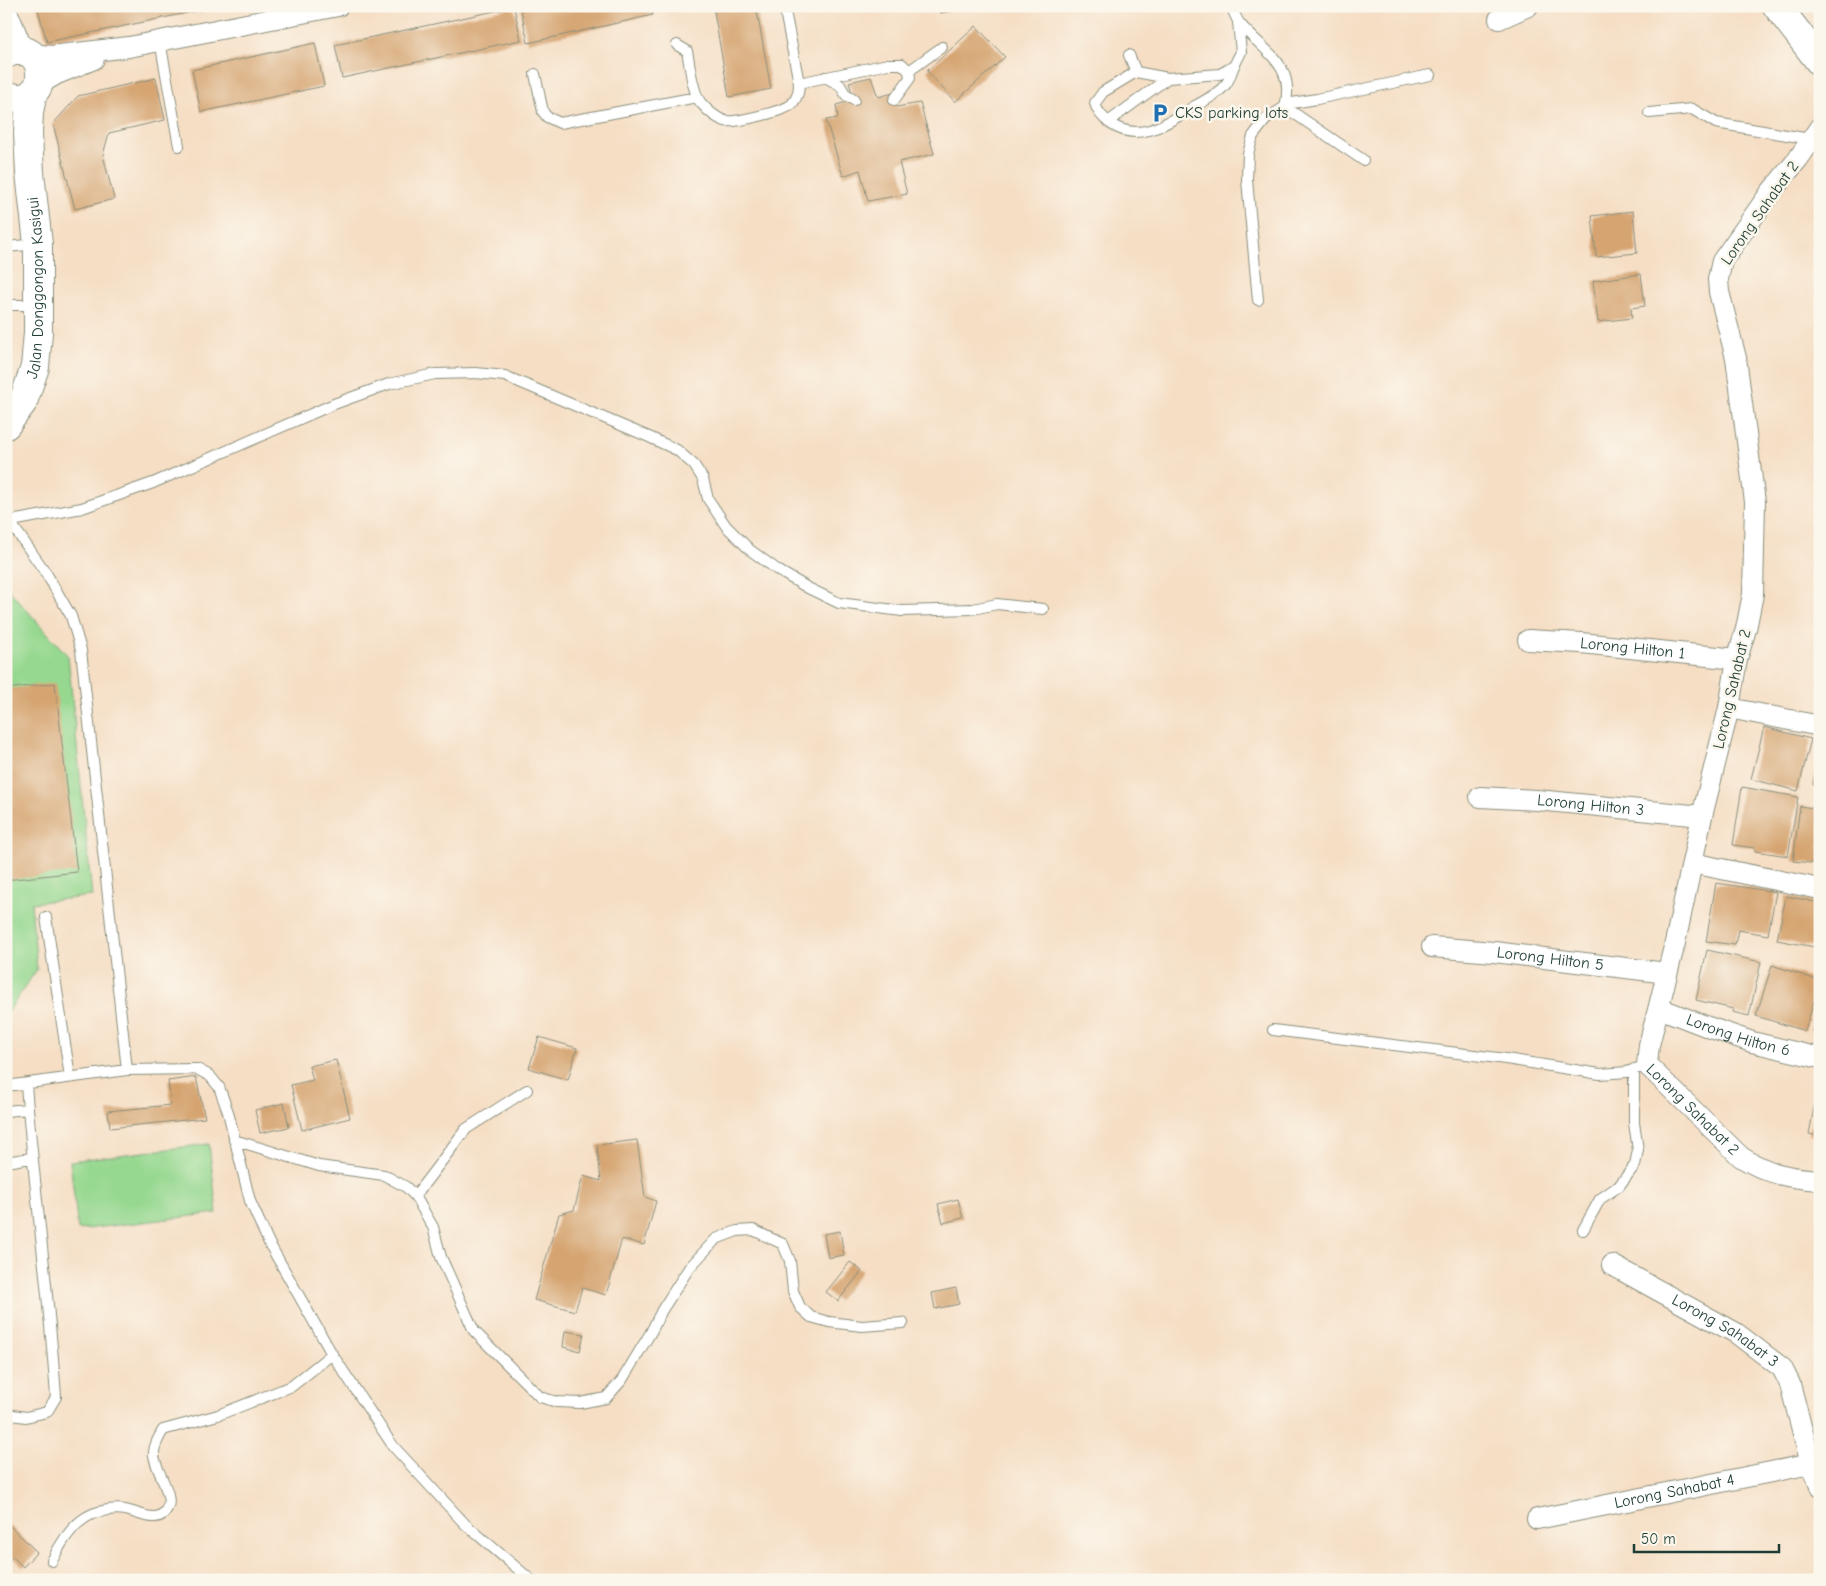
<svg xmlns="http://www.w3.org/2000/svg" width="1826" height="1586" viewBox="0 0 1826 1586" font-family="'Comic Neue',sans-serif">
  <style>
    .green { fill: #96d890; stroke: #5a8a62 }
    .building { fill: #d5a471 }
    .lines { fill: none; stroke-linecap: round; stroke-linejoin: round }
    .lane-casing { stroke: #8a8e7c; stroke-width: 12 }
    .street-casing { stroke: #8a8e7c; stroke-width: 22 }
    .secondary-casing { stroke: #8a8e7c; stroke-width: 30 }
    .primary-casing { stroke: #8a8e7c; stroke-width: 30 }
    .lane { stroke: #fff; stroke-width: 10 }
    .street { stroke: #fff; stroke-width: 20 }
    .secondary { stroke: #fff; stroke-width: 28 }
    .primary { stroke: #fff; stroke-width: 28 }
    .labels { text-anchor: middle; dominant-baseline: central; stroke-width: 5; stroke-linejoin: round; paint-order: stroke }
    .poi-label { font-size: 16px; fill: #1f3d34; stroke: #fbf7ec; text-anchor: start }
    .street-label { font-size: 16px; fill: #1f3d34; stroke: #fbf7ec }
  </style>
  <rect width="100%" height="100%" fill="#fbf7ec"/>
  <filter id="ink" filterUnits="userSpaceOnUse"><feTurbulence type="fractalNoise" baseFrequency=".02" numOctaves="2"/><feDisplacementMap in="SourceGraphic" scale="10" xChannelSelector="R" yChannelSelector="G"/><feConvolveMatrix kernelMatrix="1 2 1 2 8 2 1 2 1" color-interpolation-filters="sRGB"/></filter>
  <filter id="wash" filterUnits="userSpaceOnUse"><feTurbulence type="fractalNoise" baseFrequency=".0096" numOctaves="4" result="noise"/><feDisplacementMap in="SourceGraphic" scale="20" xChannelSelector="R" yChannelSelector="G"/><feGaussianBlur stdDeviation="1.12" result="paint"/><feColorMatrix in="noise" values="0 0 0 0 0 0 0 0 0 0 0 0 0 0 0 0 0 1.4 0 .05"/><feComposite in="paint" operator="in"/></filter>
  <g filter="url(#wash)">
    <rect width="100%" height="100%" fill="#f5dec4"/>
    <path class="green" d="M6 587 68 656 92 896 31 903 37 969 6 1015Z
      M209 1144 217 1213 78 1230 70 1161Z"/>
    <g id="blocks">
      <path class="building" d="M37 6H216V7L47 42Z
        M520 6H651L653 15 528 43Z
        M668 6H698V7L669 12Z
        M713 6H756L771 89 729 97Z
        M939 6H971V7L940 13Z
        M514 7 521 40 342 78 335 45Z
        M976 26 1005 57 955 102 927 71Z
        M315 43 324 86 201 112 192 70Z
        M871 77 878 97 893 93 896 107 920 103 934 154 899 162 907 194 868 201 860 170 843 176 826 120 838 118 836 105 854 100 849 82Z
        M156 78 165 120 109 133 103 155 114 199 75 209 53 124 78 96Z
        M1633 211 1637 253 1596 257 1592 216Z
        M1641 274 1645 306 1631 308 1632 318 1598 322 1593 281Z
        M55 683 77 872 6 880V689Z
        M1764 727 1811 739 1798 791 1751 779Z
        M1819 758H1820V786L1813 785Z
        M1742 787 1798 797 1788 856 1755 851V848L1733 845Z
        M1800 806 1820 809V864L1793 861Z
        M1716 883 1776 892 1768 935 1738 930 1735 945 1706 941Z
        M1786 896 1820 903V948L1777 940Z
        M1707 950 1761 962 1749 1016 1732 1012 1733 1009 1696 1000Z
        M1772 965 1820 981 1805 1031 1756 1016Z
        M1816 1013 1820 1014V1033L1812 1031Z
        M539 1037 577 1048 568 1080 529 1068Z
        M336 1060 350 1118 302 1130 291 1085 313 1080 309 1066Z
        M196 1077 205 1118 110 1128 108 1111 171 1105 168 1081Z
        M1818 1087H1820V1136L1809 1134Z
        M284 1103 289 1127 260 1133 255 1110Z
        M637 1140 645 1197 656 1201 644 1245 622 1239 606 1295 582 1288 575 1311 534 1300 559 1214 574 1210 583 1176 601 1181 597 1145Z
        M958 1199 963 1218 943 1223 938 1204Z
        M840 1231 844 1255 828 1258 824 1234Z
        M850 1262 862 1271 838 1301 826 1292Z
        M956 1288 959 1304 935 1309 932 1293Z
        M565 1331 584 1334 580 1351 563 1347Z
        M6 1522 37 1552 23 1567 13 1557 6 1564Z"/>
    </g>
  </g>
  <g filter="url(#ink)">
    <use href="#blocks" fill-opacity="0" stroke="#8a8e7c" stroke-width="1"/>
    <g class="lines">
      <defs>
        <path id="lane" d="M1231 6C1234 12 1236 19 1240 24 1264 52 1296 64 1285 107L1267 118 1253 136 1248 154 1247 180 1258 300
          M160 41 179 146
          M677 45 687 51C690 65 692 92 701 103 707 110 716 118 725 121 735 123 785 111 792 104 798 97 799 91 799 83L784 6
          M1129 55 1136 72 1168 78 1220 74 1234 66 1241 52 1238 22
          M909 71 942 47
          M1136 72 1103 92 1095 103C1097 112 1104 119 1111 124 1140 144 1169 122 1195 106 1206 100 1218 94 1226 84 1230 79 1231 72 1234 66
          M535 74 543 112 547 117 560 123 697 97
          M825 77 840 85 846 95 854 100
          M799 83 888 64H902L909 71 910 78 894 100
          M1286 104 1317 99 1430 75
          M1285 107 1363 160
          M1649 113 1692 109 1716 123 1810 139
          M1108 122 1168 78
          M6 247 38 244
          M6 305H37
          M6 522 82 508 153 483 334 404 389 384 435 374 476 373 505 376 649 437 677 450 694 465 703 479 708 499 726 526 750 550 779 571 808 588 839 603 902 611 973 609 997 604 1043 609
          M46 917 70 1077
          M1273 1030 1506 1059 1600 1074 1627 1072 1647 1065
          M127 1070 197 1069 210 1076 219 1087 228 1112 250 1201 269 1243 332 1354 393 1446 465 1524 531 1580
          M6 1086 127 1070 81 650 71 616 46 573 10 522
          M6 1111 28 1109
          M234 1140 319 1166 384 1175 406 1187 415 1196 433 1227 441 1257 474 1331 540 1397 557 1402 580 1403 606 1398 622 1380 651 1332 662 1310 689 1268 716 1239 737 1231 753 1230 783 1244 790 1261 793 1291 800 1307 811 1317 829 1322 862 1326 903 1323
          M6 1162 31 1158
          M415 1196 466 1129 527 1090
          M1583 1230 1600 1199 1619 1186 1635 1165 1638 1150 1634 1123V1069
          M6 1414 26 1417 47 1412 56 1397C49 1293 34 1189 26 1084
          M52 1561C61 1542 76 1518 98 1512 106 1510 116 1508 125 1510 139 1512 160 1527 168 1506 173 1494 155 1469 154 1455 153 1447 159 1437 163 1430L218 1415 292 1386 332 1354"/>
        <g id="street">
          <path d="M1499 19 1528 6"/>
          <path d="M30 54 51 56 129 47 338 6"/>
          <path d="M40 84 57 74 94 59"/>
          <path id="s1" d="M1820 127 1798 159 1770 193 1722 261 1718 279 1719 292 1736 358 1755 502 1753 594 1746 629 1737 659 1729 708 1702 816 1675 943 1649 1045 1647 1065 1741 1157C1768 1174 1789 1178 1820 1180"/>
          <path id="s2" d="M1528 640 1581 643 1737 659"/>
          <path d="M1729 708 1820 726"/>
          <path id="s3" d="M1480 797 1537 800 1702 816"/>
          <path d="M1692 863 1820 889"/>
          <path id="s4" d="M1432 947 1494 952 1667 973"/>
          <path id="s5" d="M1659 1008 1708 1027 1752 1042 1820 1058"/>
          <path id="s6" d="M1612 1265 1736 1333 1782 1368 1790 1384 1811 1464 1820 1486"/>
          <path id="s7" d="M1537 1519 1811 1464"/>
        </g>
        <g id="secondary">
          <path d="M6 19 19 51"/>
          <path d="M6 54C50 33 53 114 6 95"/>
          <path id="s8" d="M6 425 23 402 35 367 38 333V244L30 173 28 134 29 112 33 92"/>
        </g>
        <path id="primary" d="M1777 6 1820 62"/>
      </defs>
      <use href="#lane" class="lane-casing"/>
      <use href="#street" class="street-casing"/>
      <use href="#secondary" class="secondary-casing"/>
      <use href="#primary" class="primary-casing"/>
      <use href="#lane" class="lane"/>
      <use href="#street" class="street"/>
      <use href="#secondary" class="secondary"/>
      <use href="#primary" class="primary"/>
    </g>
  </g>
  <defs>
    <symbol id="parking-bare" viewBox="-9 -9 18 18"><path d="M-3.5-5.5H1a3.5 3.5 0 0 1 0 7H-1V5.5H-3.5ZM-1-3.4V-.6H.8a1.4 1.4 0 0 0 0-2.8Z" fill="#1f6fb2" stroke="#fbf7ec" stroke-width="2.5" paint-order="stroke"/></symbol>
  </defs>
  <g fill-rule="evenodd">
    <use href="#parking-bare" x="1146" y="99" width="28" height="28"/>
  </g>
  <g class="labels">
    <g class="poi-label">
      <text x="1175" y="113">CKS parking lots</text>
    </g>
    <g class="street-label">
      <text transform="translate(1760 213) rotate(-55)">Lorong Sahabat 2</text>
      <text stroke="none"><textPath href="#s8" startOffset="145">Jalan Donggongon Kasigui</textPath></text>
      <text stroke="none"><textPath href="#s2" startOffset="105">Lorong Hilton 1</textPath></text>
      <text transform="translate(1732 689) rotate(-77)">Lorong Sahabat 2</text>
      <text stroke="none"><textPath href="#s3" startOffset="111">Lorong Hilton 3</textPath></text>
      <text stroke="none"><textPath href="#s4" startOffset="119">Lorong Hilton 5</textPath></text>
      <text stroke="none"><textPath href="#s5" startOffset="84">Lorong Hilton 6</textPath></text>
      <text stroke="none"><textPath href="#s1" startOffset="1050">Lorong Sahabat 2</textPath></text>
      <text stroke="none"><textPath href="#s6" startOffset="131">Lorong Sahabat 3</textPath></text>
      <text stroke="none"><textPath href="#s7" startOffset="140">Lorong Sahabat 4</textPath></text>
    </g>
  </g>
  <rect width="1826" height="1586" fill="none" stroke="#fbf7ec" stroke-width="25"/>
  <path d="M1634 1544v8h145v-8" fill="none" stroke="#1f3d34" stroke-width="2.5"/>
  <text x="1641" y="1544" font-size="15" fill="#1f3d34" stroke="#fbf7ec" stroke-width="4" paint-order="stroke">50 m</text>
</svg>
